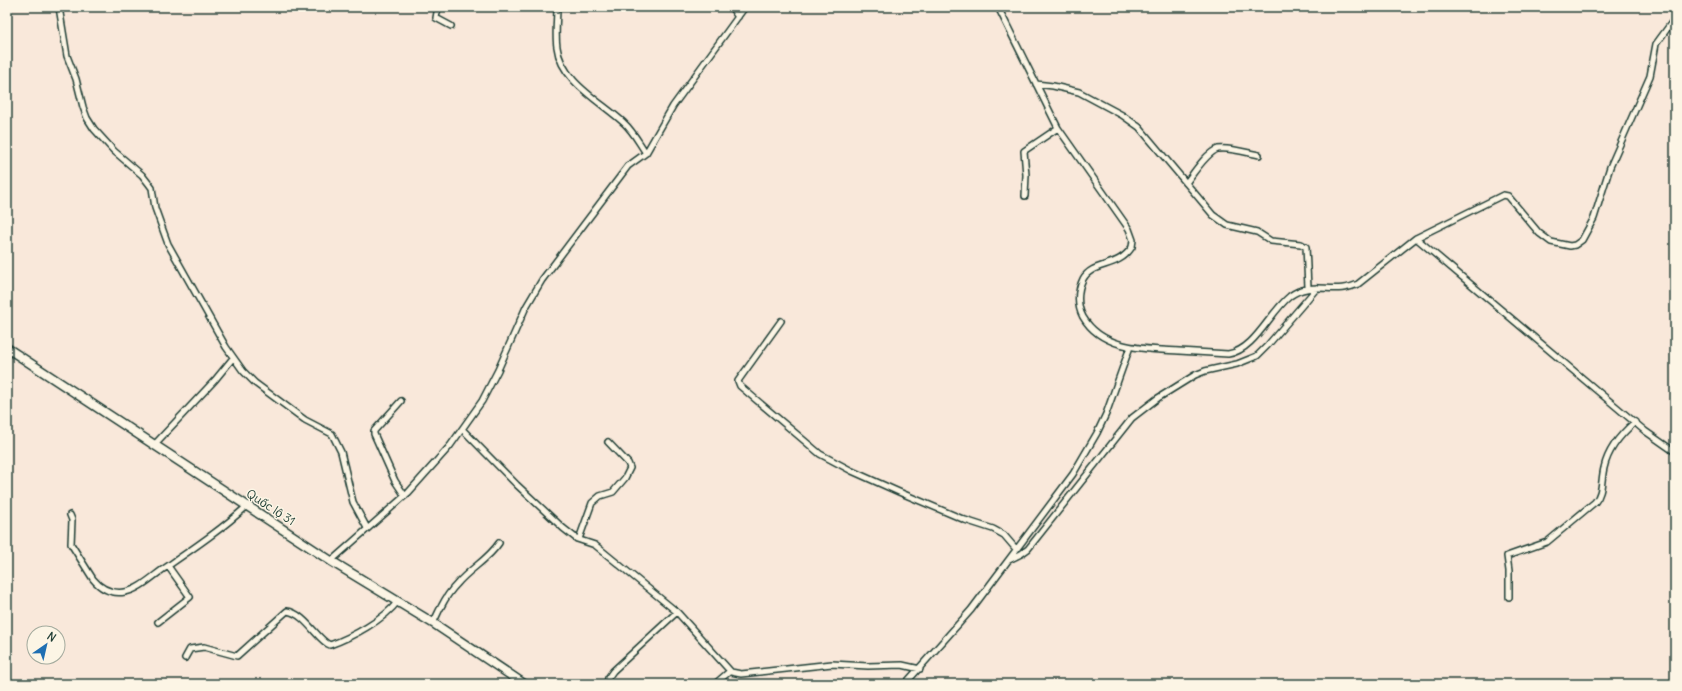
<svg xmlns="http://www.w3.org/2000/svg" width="1682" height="691" viewBox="0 0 1682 691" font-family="Delius,sans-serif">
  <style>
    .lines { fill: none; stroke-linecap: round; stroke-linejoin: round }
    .minor-casing { stroke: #1f3d34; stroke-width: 8 }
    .trunk-casing { stroke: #1f3d34; stroke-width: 11 }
    .minor { stroke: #fcf5e5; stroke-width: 5 }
    .trunk { stroke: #fcf5e5; stroke-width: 8 }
    .labels { text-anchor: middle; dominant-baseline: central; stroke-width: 3; stroke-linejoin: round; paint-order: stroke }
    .street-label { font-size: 12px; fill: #1f3d34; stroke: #fcf5e5 }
  </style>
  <rect width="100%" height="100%" fill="#f9e8da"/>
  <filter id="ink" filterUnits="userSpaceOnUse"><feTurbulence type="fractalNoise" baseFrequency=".025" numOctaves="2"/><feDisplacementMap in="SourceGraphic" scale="8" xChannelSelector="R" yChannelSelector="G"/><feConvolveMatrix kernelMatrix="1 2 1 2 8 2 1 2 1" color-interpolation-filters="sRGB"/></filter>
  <g filter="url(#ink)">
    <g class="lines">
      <defs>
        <path id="minor" d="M59 7 67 56 76 79 83 107 87 118 94 129 114 151 142 175 149 184 152 188 155 208 168 244 226 347 243 371 255 383 305 420 332 434 341 452 353 502 367 528
          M438 7 436 18 451 26
          M557 7C557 20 555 34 557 47 561 82 602 102 624 123 633 131 639 143 646 153
          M731 7 738 17
          M998 7 1058 128 1129 229 1133 240 1132 247C1118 269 1093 261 1083 279 1077 291 1077 306 1083 317 1102 350 1146 349 1179 351 1195 352 1211 353 1228 354 1255 350 1269 313 1290 296 1311 280 1335 295 1358 284L1416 238 1503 195 1508 196 1539 233 1551 242 1570 246 1575 245 1582 240 1594 218 1610 167 1650 76 1656 44 1675 18
          M1036 84 1053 86 1079 92 1122 115 1139 127 1213 215 1227 225 1257 232 1271 241 1301 244 1306 247 1308 287
          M1186 183C1193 174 1207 152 1218 149 1229 147 1248 153 1259 155
          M1025 196 1026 175 1024 151 1058 128
          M1416 238 1645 431 1675 452
          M781 321 738 381 740 386 820 454 852 471 899 492 965 520 993 529 1004 535 1016 549
          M401 401 374 431V434L395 481 405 496
          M462 429 517 485 563 528 577 539 595 545 677 612 731 672 741 674 832 664 868 666 902 665 920 669
          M154 445 215 380 233 358
          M70 515 72 520 71 544 93 579C101 589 112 594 125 592 138 590 151 578 162 570 191 550 221 530 247 506
          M579 539 592 503 600 496 613 492 625 478 630 468 628 463 608 442
          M1009 560 1021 554 1028 549 1132 418 1158 398 1195 375 1205 371 1237 364 1257 356 1267 346 1317 288
          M331 561 408 493 450 446 482 401 498 370 526 307 542 280 628 166 646 153 673 106 745 7
          M1509 597V571L1507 556 1547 542 1595 502C1603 493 1601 480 1604 468 1608 449 1620 435 1635 422
          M158 622 190 597 168 566
          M433 623C436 618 438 612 441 607 445 599 451 590 457 584 469 569 488 560 499 543
          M185 658 190 649 204 647 237 656 287 611C305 613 319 642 330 645 352 637 384 620 398 601
          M607 684 608 678 613 671 677 612
          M715 684 730 671
          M905 684 971 610 1073 474 1097 433 1106 414 1130 347"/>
        <path id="trunk" d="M7 348 331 561 433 623 524 684"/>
      </defs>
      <use href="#minor" class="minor-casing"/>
      <use href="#trunk" class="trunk-casing"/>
      <use href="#minor" class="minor"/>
      <use href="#trunk" class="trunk"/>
    </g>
  </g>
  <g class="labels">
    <g class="street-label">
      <text transform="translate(271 507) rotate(33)">Quốc lộ 31</text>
    </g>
  </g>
  <rect width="1682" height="691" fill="none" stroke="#fcf5e5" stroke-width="24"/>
  <rect x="12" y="12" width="1658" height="667" fill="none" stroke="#1f3d34" stroke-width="1.5" filter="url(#ink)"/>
  <g transform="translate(46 645) rotate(34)"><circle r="19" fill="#fcf5e5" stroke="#a4ab9e"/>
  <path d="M0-3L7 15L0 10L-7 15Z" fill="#1f6fb2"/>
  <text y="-6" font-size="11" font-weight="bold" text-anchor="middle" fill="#1f3d34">N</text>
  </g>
</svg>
